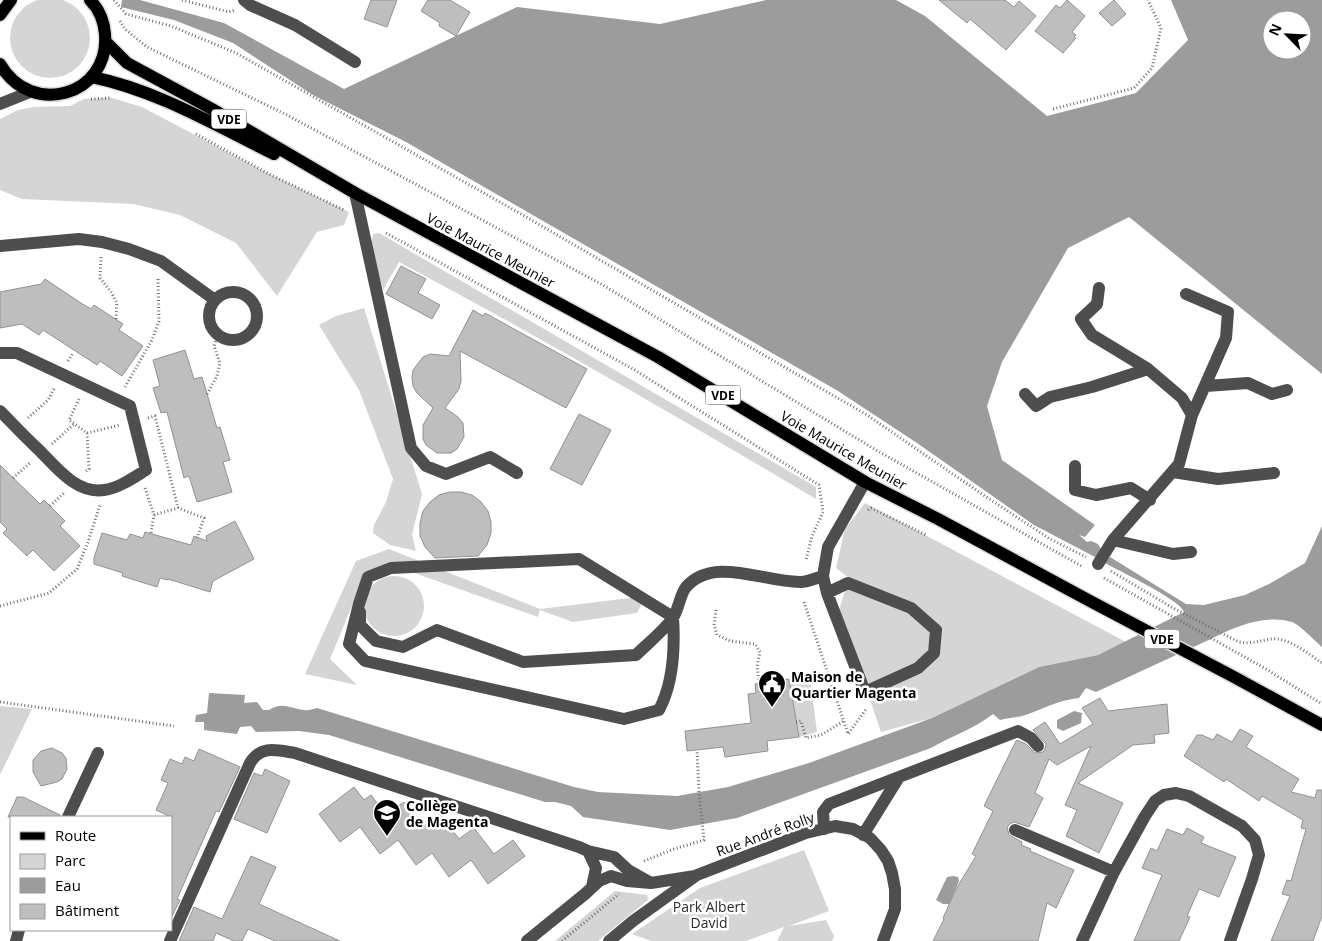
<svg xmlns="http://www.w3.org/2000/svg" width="1322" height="941" viewBox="0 0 1322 941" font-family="'Open Sans',sans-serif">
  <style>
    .green { fill: #d5d5d5 }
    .water { fill: #9c9c9c; fill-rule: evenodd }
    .building { fill: #bebebe; stroke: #929292 }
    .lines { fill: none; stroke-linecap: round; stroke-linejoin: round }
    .major-casing { stroke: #dbdbdb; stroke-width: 15 }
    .path { stroke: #707070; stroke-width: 3; stroke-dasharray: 1 2.5; stroke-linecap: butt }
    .minor { stroke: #4e4e4e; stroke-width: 12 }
    .major { stroke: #000; stroke-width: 12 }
    .labels { text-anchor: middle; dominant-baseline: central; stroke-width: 5; stroke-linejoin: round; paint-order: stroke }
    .shield { fill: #fff; stroke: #4c4c4c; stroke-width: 1 }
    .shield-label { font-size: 12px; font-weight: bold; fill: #000 }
    .street-label { font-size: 14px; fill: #000; stroke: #fff }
    .poi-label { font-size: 14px; font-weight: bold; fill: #000; stroke: #fff; text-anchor: start }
    .park-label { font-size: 14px; fill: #2c2c2c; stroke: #fff }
  </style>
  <rect width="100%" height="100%" fill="#fff"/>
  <path class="green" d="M10 38a40 40 0 1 1 80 0a40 40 0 1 1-80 0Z
    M112 98 142 107 269 174 349 212 344 225 317 232 277 296 236 243 180 215 133 204 22 199 0 190V119L18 110 34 107 70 106 84 99Z
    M379 233 816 487V499C678 417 540 337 399 262L383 290 371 245 373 234Z
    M364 308 422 494 412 534 416 551 390 545 373 533 374 525 386 502 393 479 359 390 319 325 336 316Z
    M865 503 1126 642 1098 655 1039 667 932 718 881 732 839 610 849 578 836 568 845 529Z
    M389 549 540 609 646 596 637 613 573 622 540 610 538 617 389 564 366 572 330 659 357 685 305 674 356 561Z
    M364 606a30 30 0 1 1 60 0a30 30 0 1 1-60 0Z
    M810 678 817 732 799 737 790 684Z
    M0 706 32 709 0 775Z
    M804 850 829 911 789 926 826 920 834 936 832 941H777L784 927 746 941H651L632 934 700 888Z
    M615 891 647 895 648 900 598 941H555Z"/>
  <path class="water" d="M122 0H140L224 23 344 89 517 7 660 24 766 0H896L925 16 1047 116 1136 93 1188 40 1171 0H1322V374L1129 217 1068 248 1002 362 987 406 1002 460 1095 525 1085 537 1079 535 1087 542 1091 541 1098 544 1102 551 1095 557 1034 525 917 443 838 391 406 142 313 95 233 43 174 20 121 7ZM1272 20H1302V50H1272Z
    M1322 526V647C1315 641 1300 625 1292 622 1267 614 1235 626 1213 638L1096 692 1086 688 1079 698C1060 700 1049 706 1031 713 1022 717 1010 718 1000 720L993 714C974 729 951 736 931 748L737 818 670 830 583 817 571 806 555 802H545L329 735 299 731 256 732 251 726 240 727 237 734 204 730V722H195L196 715 207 713 209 693 245 695 244 703 257 702 263 710H269C283 701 291 709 304 710 308 711 313 709 317 708L574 787 598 792 677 796 728 787 809 763 932 718 1039 667 1098 655 1184 612C1181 600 1119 571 1105 563L1110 557 1186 604 1204 605 1245 595 1269 584 1305 563Z
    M1074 711 1082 713 1081 723 1063 731 1057 728V720Z
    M953 876 958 877 959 881 949 904H943L936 900 947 877Z"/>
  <path class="building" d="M371 0H397L387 27 364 19Z
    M428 0H450L470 12 456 36 439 26 440 23 421 11Z
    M939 0H1005L1014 7 1019 1 1036 16 1006 50 970 19 967 23Z
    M1067 0 1085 16 1072 32 1076 35 1074 36 1076 38 1063 53 1035 31 1056 5 1060 8Z
    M1114 0 1126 14 1112 26 1099 13Z
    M401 266 426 279 418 293 440 305 432 319 386 294Z
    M45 279 81 303 91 309 94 305 123 324 119 330 143 346 122 376 100 361 97 365 43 330 39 335 22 324 0 328V292L41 284Z
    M473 310 483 316 485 313 587 369 566 408 460 351 461 381 459 389 445 408 458 417 463 423 464 437 457 449 451 453H437L426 445 423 439V425L433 408 417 393 413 386 412 378 413 370 423 357 430 354 449 356Z
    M185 350 194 379 202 377 217 428 220 427 230 460 223 462 232 492 197 502 189 476 184 478 167 412 161 413 153 388 160 386 153 360Z
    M579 414 611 430 582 485 550 469Z
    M0 465 40 504 44 500 65 521 60 526 80 546 54 571 33 550 27 556 3 533 7 529 0 522Z
    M450 492H461L472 495 481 502 488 511 491 522V533L487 545 478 556 435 558 425 547 420 536V523L423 511 430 502 439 495Z
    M235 521 254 559 213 581 210 592 168 579V580L160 578 157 587 122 576 123 573 94 564V558L102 533 127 540 130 534 143 538 145 532 191 545 194 536 207 541 206 536Z
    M789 679 799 737 767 741 768 751 725 757 723 747 687 751 685 731 751 723 748 694 756 693 755 684Z
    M1100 698 1108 711 1167 704 1169 733 1154 735 1155 743 1133 745 1078 783 1123 803 1099 853 1066 836 1077 810 1065 805 1091 746 1057 765 1049 759 1035 793 1043 798 1029 827 1014 822 1010 824 1007 827 1009 835 1022 842 1021 845 1031 849 1030 851 1074 870 1056 908 1047 903 1038 941H933L944 919 943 918 956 889 976 856 972 854 993 811 984 806 1016 741 1017 740 1026 744 1035 753 1043 752 1045 749 1046 744 1033 730 1045 722 1060 744 1093 724 1082 708Z
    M1240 729 1253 736 1246 747 1299 779 1291 792 1315 798 1317 790H1322V916L1313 941H1271L1290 896 1282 894 1287 880 1291 881 1306 829 1301 828 1303 820 1262 796 1259 801 1226 779 1224 782 1184 756 1197 735H1202L1213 740 1217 734 1232 742Z
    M52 748 62 753 66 758 67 769 62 779 57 782 41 786 33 772V760L41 751Z
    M199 749 240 767 219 812 216 811 177 899 180 900 171 918V817L156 810 168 783 161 780 170 759 182 764 185 757 194 761Z
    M265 769 290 781 267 833 234 819 254 773 262 776Z
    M354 787 364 800 371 795 386 815 404 802 422 827 440 814 459 839 474 828 494 854 513 840 525 856 488 884 471 860 449 877 432 853 416 865 398 840 380 854 360 827 340 842 319 814Z
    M17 797H23L60 815V817H8Z
    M1187 828 1204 837 1201 843 1236 857 1219 897 1199 889 1187 916 1190 917 1179 941H1134L1162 875 1142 868 1151 848 1157 851 1167 829 1183 835Z
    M251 856 276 867 259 904 340 941H275L248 929 242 941H234L216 933 213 941H179L194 907 222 919Z"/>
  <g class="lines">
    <defs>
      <path id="major" d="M0 15 11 0
        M106 42 127 63 212 109 355 193 658 357 865 482 938 519 1090 601 1234 677 1322 725
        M0 64C31 118 110 96 105 34 104 21 99 9 90 0
        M92 77C156 90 215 125 274 154"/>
    </defs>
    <use href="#major" class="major-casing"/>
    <path class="path" d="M114 0 126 14 171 26 236 53 521 214 867 415 979 492 1050 539 1086 557
      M182 0 229 12 235 10
      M120 21 125 29 147 47 287 115 601 284 876 450 1083 567
      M91 99 110 98
      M1053 109 1134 88 1152 68 1161 28 1148 0
      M196 134 269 174 344 210
      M386 233 633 369 819 485 823 512 812 536 806 560
      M101 257 100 278 111 292 117 303 116 320
      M68 361 73 353
      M125 387 152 340 159 321 158 277
      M207 394 217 376 220 363 214 346 218 334
      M79 399 69 420 87 433 120 425
      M28 418 48 400 55 387
      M148 418 155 416 178 508
      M52 444 74 424
      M86 471 89 469 87 433
      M13 478 30 463
      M145 488 154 515 151 533
      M50 506 64 493
      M868 510 871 508 926 535
      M154 515 178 508 204 518 197 538
      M1111 571 1173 608 1239 642C1251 644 1260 641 1271 639 1288 637 1309 654 1322 663
      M1104 578 1266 669 1322 704
      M804 602 848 734 867 708
      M0 606 49 593 77 569 88 542 100 505
      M716 610 714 625 717 635 730 641 755 644 760 652 757 667 759 680
      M0 702 174 726
      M796 722 801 721 806 738 821 735 844 721
      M644 861 674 849 704 840 699 792 697 750
      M562 941 619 894"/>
    <path class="minor" d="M244 0 250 5 295 25 355 62
      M0 104 30 92
      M355 193 411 448 426 466 446 474 490 457 517 473
      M0 246 79 239 102 242 129 249 161 261 215 300
      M1099 288 1097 304 1081 319 1092 335 1148 369 1182 398 1192 415
      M209 316a24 24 0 1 1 48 0a24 24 0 1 1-48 0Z
      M0 353H17L130 406 146 470C133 478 119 488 104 490 76 494 56 467 38 449 25 437 13 424 0 411
      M1206 386 1248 383 1272 394 1287 390
      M1025 394 1036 406 1050 397 1092 387 1148 369
      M1075 466V490L1096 495 1131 488 1150 500
      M1173 472 1218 479 1274 473
      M1113 540 1173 554 1191 552
      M579 559 673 617C675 648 674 682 659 710L624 719 365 661 349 644 359 604 368 577 391 568Z
      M1098 564 1113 540 1179 464 1192 415 1226 338 1228 312 1186 294
      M827 593 848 583 911 608 936 630 934 653 918 668 865 692 827 593 823 576 828 547 865 482
      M360 612V625L376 641 403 647 437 630 523 662 636 655C646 645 668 627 674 616 679 607 680 595 686 587 714 555 765 583 801 582 808 582 816 578 823 576
      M68 817 98 753
      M824 829 823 812 829 804 1018 731 1031 738 1038 746
      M1015 830 1114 872
      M863 835 899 777
      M588 851 596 868 592 887
      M16 941 19 930
      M170 941 250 763C261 745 276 750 295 753L579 847 588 851 614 857 628 870 651 883
      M527 941 585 894 599 881 611 876 627 881 651 883 695 876
      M609 941 633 921 697 875 806 833 835 826 853 829 870 838 881 850 888 861 892 873 895 889V909L883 941
      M1082 941 1114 872 1145 816 1155 801 1164 795 1176 793 1189 796 1242 826 1255 840 1259 855 1252 879 1230 941"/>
    <use href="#major" class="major"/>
  </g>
  <defs>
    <symbol id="civic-pin" viewBox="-11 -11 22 30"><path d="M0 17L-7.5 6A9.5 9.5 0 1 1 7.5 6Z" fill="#000" stroke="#fff"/><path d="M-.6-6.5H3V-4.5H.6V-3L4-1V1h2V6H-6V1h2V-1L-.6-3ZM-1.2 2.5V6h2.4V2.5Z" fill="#fff"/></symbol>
    <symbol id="school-pin" viewBox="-11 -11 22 30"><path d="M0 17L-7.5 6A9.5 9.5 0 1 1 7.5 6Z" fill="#000" stroke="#fff"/><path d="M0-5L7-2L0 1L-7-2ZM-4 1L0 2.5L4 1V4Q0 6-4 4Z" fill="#fff"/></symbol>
  </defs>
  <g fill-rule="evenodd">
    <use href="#civic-pin" x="756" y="668" width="32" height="43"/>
    <use href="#school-pin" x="371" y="797" width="32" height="43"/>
  </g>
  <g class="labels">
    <g class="shield">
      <rect x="211.5" y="109.5" width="35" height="19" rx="4"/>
      <rect x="705.5" y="385.5" width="35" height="19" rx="4"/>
      <rect x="1144.5" y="629.5" width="35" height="19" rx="4"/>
    </g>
    <g class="shield-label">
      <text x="229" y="119">VDE</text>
      <text x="723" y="395">VDE</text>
      <text x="1162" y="639">VDE</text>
    </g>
    <g class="street-label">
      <text transform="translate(491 250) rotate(28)">Voie Maurice Meunier</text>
      <text transform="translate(844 450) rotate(30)">Voie Maurice Meunier</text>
      <text transform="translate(765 834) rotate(-20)">Rue André Rolly</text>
    </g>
    <g class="poi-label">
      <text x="791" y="676">Maison de<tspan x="791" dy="16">Quartier Magenta</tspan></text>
      <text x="406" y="805">Collège<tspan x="406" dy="16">de Magenta</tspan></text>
    </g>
    <g class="park-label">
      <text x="709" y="906">Park Albert<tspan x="709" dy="16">David</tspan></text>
    </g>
  </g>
  <rect x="10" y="816" width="162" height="115" fill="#ffffff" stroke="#999999"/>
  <rect x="20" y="832" width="25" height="8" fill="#000000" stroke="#999999"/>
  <text x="55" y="841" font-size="15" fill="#000000">Route</text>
  <rect x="20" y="854" width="25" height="15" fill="#d5d5d5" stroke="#999999"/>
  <text x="55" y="866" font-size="15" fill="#000000">Parc</text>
  <rect x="20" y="878" width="25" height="15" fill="#9c9c9c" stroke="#999999"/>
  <text x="55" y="891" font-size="15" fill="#000000">Eau</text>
  <rect x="20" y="904" width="25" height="15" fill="#bebebe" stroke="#999999"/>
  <text x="55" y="916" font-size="15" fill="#000000">Bâtiment</text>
  <g transform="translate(1287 35) rotate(294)"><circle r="24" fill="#ffffff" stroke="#999999"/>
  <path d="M0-4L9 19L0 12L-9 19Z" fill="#000000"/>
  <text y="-8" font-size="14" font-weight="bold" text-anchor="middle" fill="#000000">N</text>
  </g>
</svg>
